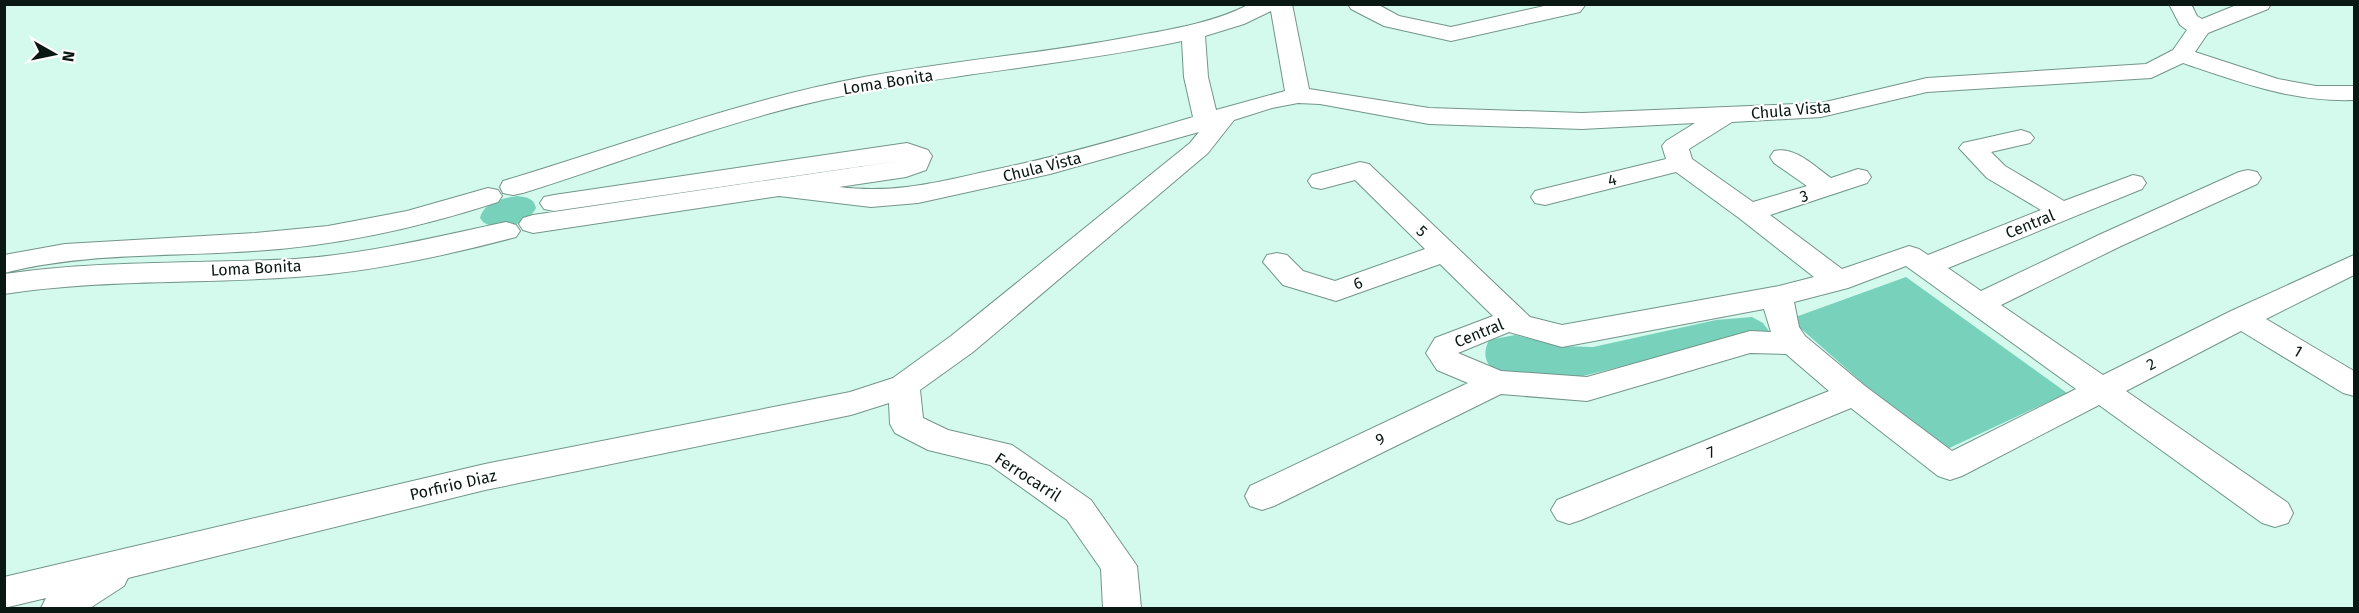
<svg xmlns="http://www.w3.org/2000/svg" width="2359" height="613" viewBox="0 0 2359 613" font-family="'Fira Sans',sans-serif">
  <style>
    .green { fill: #78d2bb }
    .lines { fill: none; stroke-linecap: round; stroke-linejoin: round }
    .minor-casing { stroke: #73958b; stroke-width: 2 }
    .minor { fill: #fff; fill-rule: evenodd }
    .labels { text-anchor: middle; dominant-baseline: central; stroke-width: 4.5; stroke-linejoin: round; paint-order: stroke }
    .street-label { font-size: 16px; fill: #0a1814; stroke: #fff }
  </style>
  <rect width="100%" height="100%" fill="#d4f9ed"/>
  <path class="green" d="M517 196C526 197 534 198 536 208 528 225 498 233 483 222L480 218C484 202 503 198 517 196Z
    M1906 277 2067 393 1941 452 1790 319Z
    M1752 317 1763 323 1769 331 1768 336 1708 345 1579 377 1495 371C1484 362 1483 353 1489 340L1515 335 1560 346 1593 347 1716 320Z"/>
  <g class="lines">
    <defs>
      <path id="minor" d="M1250 4H1292L1309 89 1429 108 1582 113 1821 103 1927 78 2146 64 2173 50 2187 30 2180 25 2169 4H2191L2197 16 2202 19 2239 4H2271L2268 9 2208 33 2195 52 2278 79 2316 86H2354V100C2292 102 2242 83 2183 63L2151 78 1927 92 1821 117 1732 122 1689 149 1692 159 1753 202 1807 186 1774 163 1770 157 1774 151C1795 146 1814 166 1831 178L1858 169 1867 171 1871 177 1867 183 1770 215 1842 269 1909 246 1919 249 1928 255 2041 210 1987 178 1959 148 1963 143 2021 130 2030 133 2034 138 2030 143 1991 152 2005 166 2064 201 2133 175 2142 177 2146 183 2142 189 1948 268 1981 291 2101 234 2239 172 2248 170 2257 172 2261 178 2257 184 2121 246 2001 305 2103 375 2231 311 2354 255V275L2266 319 2354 371V396L2343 393 2241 331 2126 391 2288 503 2293 513 2288 523 2275 527 2262 523 2099 405 1962 476 1950 480 1938 476 1851 408 1581 520 1569 524 1557 520 1551 510 1557 500 1829 391 1786 354 1750 353 1587 401 1501 394 1274 506 1262 510 1250 506 1245 496 1250 486 1468 383 1437 370 1426 353 1435 338 1493 316 1440 264 1336 301 1283 285 1263 262 1267 255 1277 253 1287 255 1303 271 1335 281 1425 249 1355 180 1321 189 1312 187 1308 181 1312 175 1360 162 1369 164 1530 317 1562 325 1779 286 1814 277 1739 218 1676 172 1545 205 1535 203 1531 197 1535 191 1666 159 1662 146 1666 141 1695 123 1582 129 1429 124 1320 104 1298 103 1272 108 1234 120 1208 153 973 352 920 390 923 418 948 430 1012 445 1091 500 1137 566 1141 608H1103L1101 569 1067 520 990 465 928 450 895 433 890 424 889 403 851 415 485 490 128 578 124 586 90 608H41L46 598 4 608V577L485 464 850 392 893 378 951 336 1190 143 1199 132 1050 174 918 203 871 207 779 196 533 233 523 230 519 224 523 218 533 215 905 160 554 211 544 209 540 203 544 197 554 195 907 143 928 150 932 156 926 170 906 177 839 187C896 194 938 182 993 170 1061 156 1127 137 1193 117L1184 77 1182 41C1063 66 941 74 823 100 721 123 622 162 523 193L513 195 503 193 500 187 503 181C623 145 741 100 864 77 950 61 1038 54 1124 38 1167 30 1211 24 1250 4ZM1271 11 1285 91 1216 110 1208 77 1205 36 1244 24ZM1906 266 2076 389 1952 451 1865 386 1805 336 1799 327 1794 302 1848 288ZM1764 309 1771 332 1750 331 1587 377 1501 371 1458 353 1509 332 1562 347Z
        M1348 4H1377L1399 16 1451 27 1553 4H1586L1580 12 1451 41 1384 26 1351 9Z
        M488 188 498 190 502 196 498 202C418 228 337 246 253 251 171 257 85 252 4 273V255L65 244 255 233 328 226 407 211Z
        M506 222 516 225 520 231 516 237C445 256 370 272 296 277 198 284 102 279 4 294V274C101 260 198 264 295 259 367 254 436 237 506 222Z"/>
    </defs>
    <use href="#minor" class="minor-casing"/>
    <use href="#minor" class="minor"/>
  </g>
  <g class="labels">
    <g class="street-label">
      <text transform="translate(888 82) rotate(-9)">Loma Bonita</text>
      <text transform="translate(1791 110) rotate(-5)">Chula Vista</text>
      <text transform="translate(1042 167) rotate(-14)">Chula Vista</text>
      <text transform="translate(1612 180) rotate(-14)">4</text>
      <text transform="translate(1804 196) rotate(-17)">3</text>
      <text transform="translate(2030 224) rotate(-22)">Central</text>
      <text transform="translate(1422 231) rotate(44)">5</text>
      <text transform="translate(256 268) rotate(-3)">Loma Bonita</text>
      <text transform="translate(1358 283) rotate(-20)">6</text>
      <text transform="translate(1479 333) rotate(-22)">Central</text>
      <text transform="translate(2298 351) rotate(31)">1</text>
      <text transform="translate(2151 364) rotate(-27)">2</text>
      <text transform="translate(1380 439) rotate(-26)">9</text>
      <text transform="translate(1711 452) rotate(-22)">7</text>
      <text transform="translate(1028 477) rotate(33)">Ferrocarril</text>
      <text transform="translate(453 485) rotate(-13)">Porfirio Diaz</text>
    </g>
  </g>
  <rect width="2359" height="613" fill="none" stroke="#0a1814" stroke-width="12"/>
  <g transform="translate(54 54) rotate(99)" stroke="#ffffff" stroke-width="4.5" paint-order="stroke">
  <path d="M0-4.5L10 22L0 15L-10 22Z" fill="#0a1814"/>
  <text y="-9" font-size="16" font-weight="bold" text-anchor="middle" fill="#0a1814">N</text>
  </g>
</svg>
